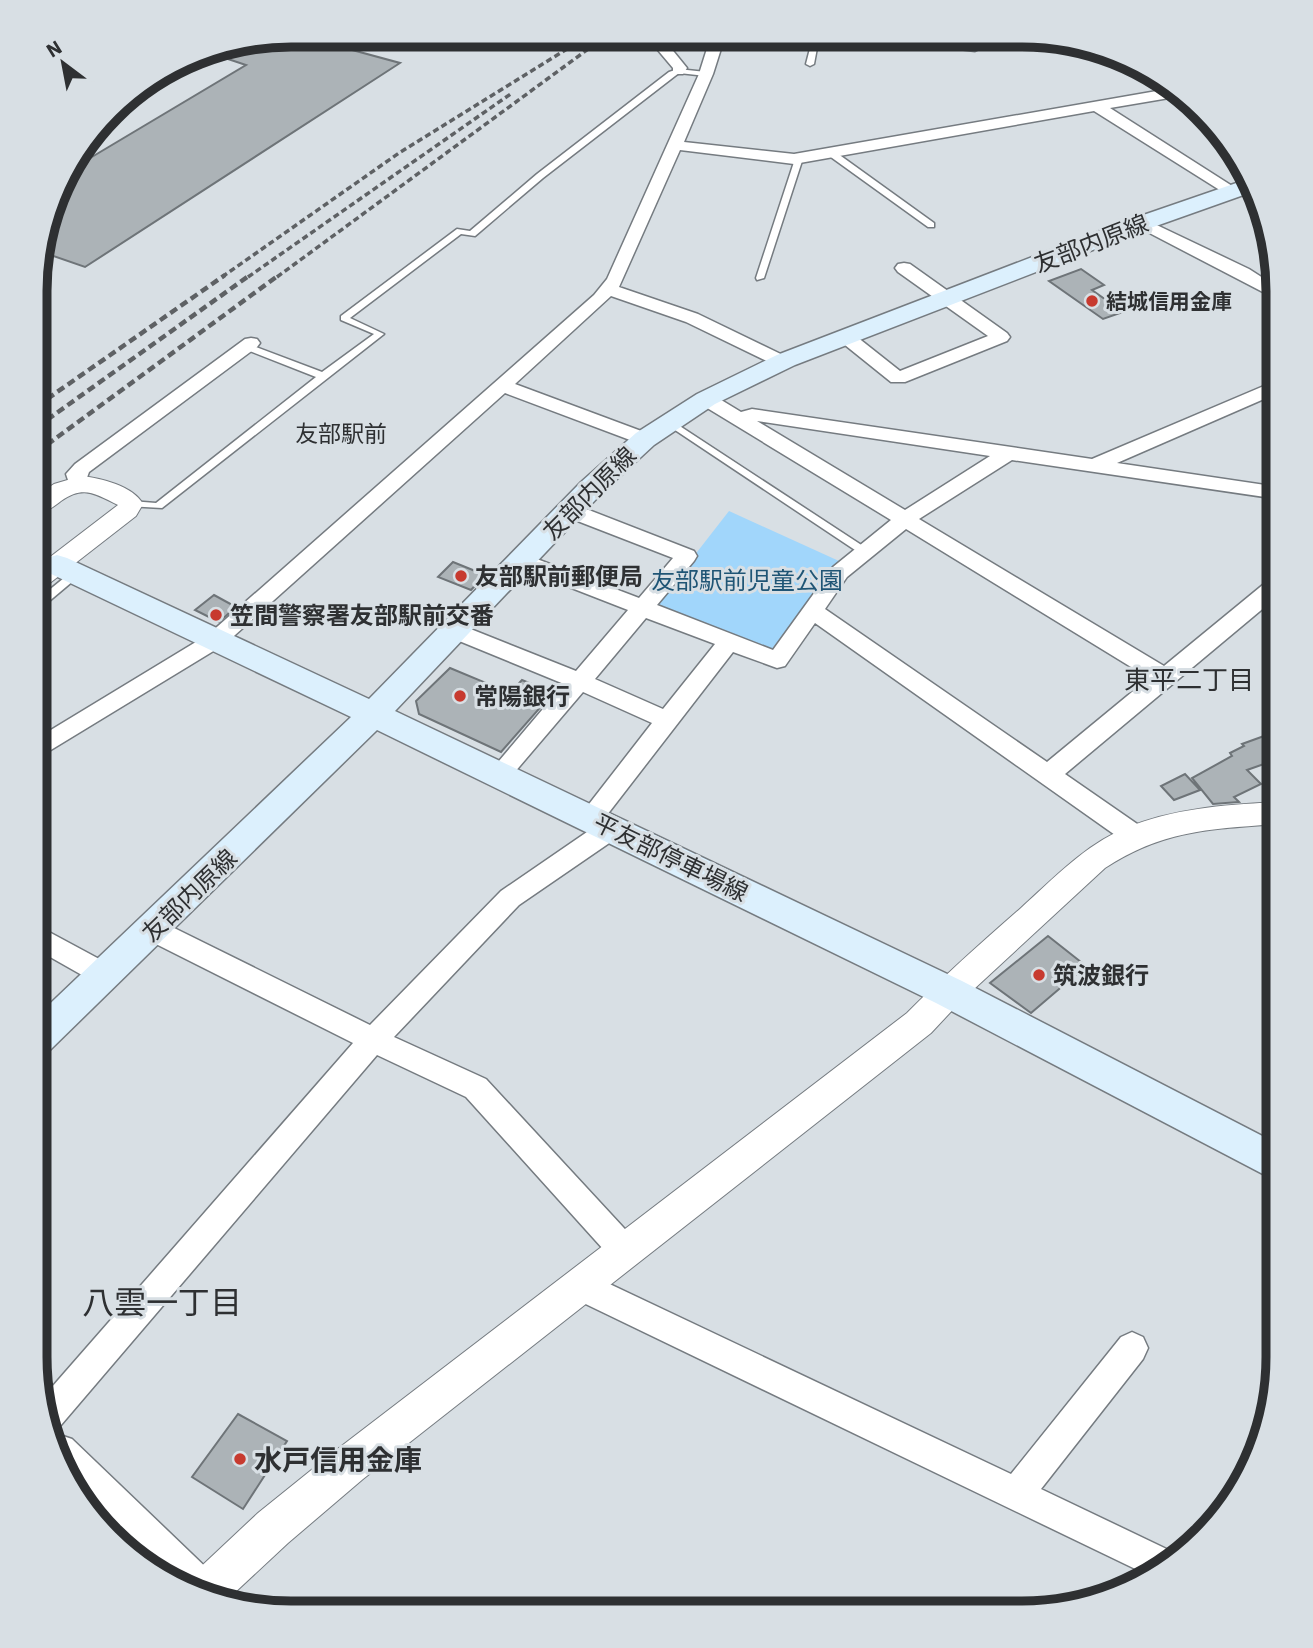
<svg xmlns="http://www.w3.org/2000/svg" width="1313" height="1648" viewBox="0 0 1313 1648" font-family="'IBM Plex Sans','Noto Sans JP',sans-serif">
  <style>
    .green { fill: #a1d6fb }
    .building { fill: #acb3b7; stroke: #6e7478; stroke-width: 2 }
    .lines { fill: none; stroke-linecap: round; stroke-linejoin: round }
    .service-casing { stroke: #757b80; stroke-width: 3 }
    .minor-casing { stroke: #757b80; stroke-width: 3 }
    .tertiary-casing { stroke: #757b80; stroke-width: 2 }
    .secondary-casing { stroke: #757b80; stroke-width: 3 }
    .service { fill: #fff; fill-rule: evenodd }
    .minor { fill: #fff; fill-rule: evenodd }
    .tertiary { fill: #fff; fill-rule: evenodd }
    .secondary { fill: #dcf0fd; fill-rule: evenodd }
    .rail-far1 { stroke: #5e6164; stroke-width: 3.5; stroke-dasharray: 6 3.5; stroke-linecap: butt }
    .rail { stroke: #5e6164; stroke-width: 4.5; stroke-dasharray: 8 4.5; stroke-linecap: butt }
    .poi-dot { fill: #c73a2f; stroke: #d8dfe4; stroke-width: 2.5 }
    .labels { text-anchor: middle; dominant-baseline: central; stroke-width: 6; stroke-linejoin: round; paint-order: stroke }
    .far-poi-label { font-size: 21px; font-weight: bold; fill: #2e3032; stroke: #d8dfe4; text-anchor: start }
    .far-quarter-label { font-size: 23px; fill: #2e3032; stroke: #d8dfe4 }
    .street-label { font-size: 24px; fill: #2e3032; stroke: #d8dfe4 }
    .poi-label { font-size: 24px; font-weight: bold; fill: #2e3032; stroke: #d8dfe4; text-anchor: start }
    .park-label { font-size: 24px; fill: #1f5575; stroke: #d8dfe4 }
    .neighbourhood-label { font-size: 26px; fill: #2e3032; stroke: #d8dfe4 }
    .near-poi-label { font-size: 28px; font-weight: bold; fill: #2e3032; stroke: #d8dfe4; text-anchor: start }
    .near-neighbourhood-label { font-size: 32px; fill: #2e3032; stroke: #d8dfe4 }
    .rim { fill: none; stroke: #2e3032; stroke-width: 9 }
  </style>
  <rect width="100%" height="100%" fill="#d8dfe4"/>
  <path class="green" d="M729 511 839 561 771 650 655 606Z"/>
  <path class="building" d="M297 35 400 63 85 267 39 251 69 165 75 167 246 65 204 51 208 49Z
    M1081 269 1104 285 1092 290 1123 312 1103 319 1049 281Z
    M453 562 485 575 471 590 438 577Z
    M214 595 236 607 219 622 195 610Z
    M450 668 510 693 522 680 553 693 501 752 419 714 416 701Z
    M1278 731V759L1247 770 1261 784 1234 797 1239 802 1213 804 1192 778 1232 756 1230 753 1244 746 1242 744Z
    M1185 774 1200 790 1174 800 1161 786Z
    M1048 936 1086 966 1031 1013 990 983Z
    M238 1414 287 1441 243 1509 192 1477Z"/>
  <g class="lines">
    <defs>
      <path id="service" d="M813 37H819L814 64 810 66 806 64Z
        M876 37H894L975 47 979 49 975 51 879 39Z
        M678 69 706 72 710 74 706 76 679 73 675 76 543 178 475 236 461 234 350 318 384 334 162 508 127 506V502L131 501 156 503 316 377 242 348V344H248L322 372 374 334 341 320V316L457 229 470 231 537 174 669 72Z
        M828 151H834L934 223V227H928L828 155Z
        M796 156 803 158 764 278 757 280 756 278Z
        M669 419 869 550V554H861L666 424 664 422Z
        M75 569 80 573 79 576 41 608 37 609V600Z"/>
      <path id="minor" d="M646 36H661L687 68 683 74H673V68Z
        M711 36H725L713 74 684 142 794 154 1174 88 1181 96 1110 108 1240 191 1238 194H1226L1094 111 794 164 680 150 619 287 698 314 789 358 792 362 789 366H777L686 322 611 296 515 384 652 435 655 439 652 443H638L505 393 225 644 36 759V739L209 634 594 295 607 279 699 74Z
        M1142 218 1249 269 1277 287 1278 300 1136 226 1134 223Z
        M904 263 910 264 1007 333 1010 337 1007 341 905 382H891L840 341 837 337 840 333H852L900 371 988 336 898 272 895 268 898 264Z
        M251 338 257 339 260 343 257 347 89 472 84 486H70L66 474 75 464 245 339Z
        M1278 380V393L1117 463 1278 487V499L1012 460 919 519 1164 666 1270 579 1278 577V596L1065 774 1143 828 1146 835 1143 842 1134 845 1125 842 815 623 785 666 777 668 733 652 600 824 591 826 582 824 579 817 652 723 583 692 508 780 500 783 492 780 488 774 564 684 447 636 444 631 447 626 455 623 463 626 576 671 628 610 515 566 512 561 515 556H529L639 598 673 558 562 515 559 510 562 505H576L694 551 697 556 694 561 657 605 773 650 833 567 891 520 699 403 697 399 699 395H713L741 412 752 409 1092 459ZM757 421 990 456 905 510ZM906 529 1149 678 1047 762 825 609 847 577ZM646 618 715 644 663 709 595 679Z
        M612 818 621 821 624 828 621 835 519 905 394 1037 486 1079 635 1240 639 1250 635 1260 624 1264 613 1260 466 1097 377 1055 61 1425 54 1429 45 1395 353 1043 144 938 140 930 144 922 153 919 162 922 370 1025 501 891 603 821Z
        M36 925 114 967 118 975 114 983 105 986 96 983 36 949Z
        M580 1270 1011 1474 1121 1337 1132 1332 1143 1337 1148 1348 1143 1359 1041 1489 1177 1554 1152 1577 569 1296 565 1285 569 1274Z
        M60 1435 72 1439 216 1577 221 1589 219 1594 165 1575 68 1482 56 1436Z"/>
      <path id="tertiary" d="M81 476C101 478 133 486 143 504L136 516 46 586 37 589V567L118 505C95 494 84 485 61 501 53 507 47 512 37 515V495L54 484Z
        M1278 802V824C1210 829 1163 830 1105 868L960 1002 931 1033 363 1479 288 1543 230 1597 189 1583 192 1575 258 1513 335 1451 907 1013C944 976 982 942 1021 908 1054 878 1085 845 1126 828 1174 808 1226 805 1278 802Z"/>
      <path id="secondary" d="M1248 179 1252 192 1142 231 795 365 715 404 654 445 601 494 395 711 962 981 1278 1144V1182L936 1003 377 730 49 1051 36 1056V1017L351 717 47 572 43 565 47 558 57 555 67 558 369 699 581 482 636 433 697 394 777 355 1126 221Z"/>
    </defs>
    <use href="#service" class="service-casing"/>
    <use href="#minor" class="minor-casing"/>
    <use href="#tertiary" class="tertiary-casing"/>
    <use href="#secondary" class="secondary-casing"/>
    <use href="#service" class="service"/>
    <use href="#minor" class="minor"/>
    <use href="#tertiary" class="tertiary"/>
    <use href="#secondary" class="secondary"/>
    <path class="rail-far1" d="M222 277 399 153 588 36
      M248 277 512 93
      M277 277 606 36"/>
    <path class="rail" d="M37 406 225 275
      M37 427 250 275
      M37 452 279 275"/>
  </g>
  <g class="poi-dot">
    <circle cx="1092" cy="301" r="7"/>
    <circle cx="461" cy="576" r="7"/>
    <circle cx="216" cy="615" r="7"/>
    <circle cx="460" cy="696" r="7"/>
    <circle cx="1039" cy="975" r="7"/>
    <circle cx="240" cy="1459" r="7"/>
  </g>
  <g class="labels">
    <g class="far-poi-label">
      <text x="1106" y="301">結城信用金庫</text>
    </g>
    <g class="far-quarter-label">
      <text x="341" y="433">友部駅前</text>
    </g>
    <g class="street-label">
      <text transform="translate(1091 243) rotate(-21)">友部内原線</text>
      <text transform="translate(589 493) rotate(-45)">友部内原線</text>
      <text transform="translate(671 857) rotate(26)">平友部停車場線</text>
      <text transform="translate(189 895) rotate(-44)">友部内原線</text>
    </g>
    <g class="poi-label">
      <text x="475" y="576">友部駅前郵便局</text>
      <text x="230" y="615">笠間警察署友部駅前交番</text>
      <text x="474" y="696">常陽銀行</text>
      <text x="1053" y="975">筑波銀行</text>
    </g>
    <g class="park-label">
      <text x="747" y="580">友部駅前児童公園</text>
    </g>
    <g class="neighbourhood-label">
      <text x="1189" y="679">東平二丁目</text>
    </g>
    <g class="near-poi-label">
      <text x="254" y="1459">水戸信用金庫</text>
    </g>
    <g class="near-neighbourhood-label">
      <text x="162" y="1302">八雲一丁目</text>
    </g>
  </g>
  <path d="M0 0H1313V1648H0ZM291 47H1022A244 244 0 0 1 1266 291V1357A244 244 0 0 1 1022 1601H291A244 244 0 0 1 47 1357V291A244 244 0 0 1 291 47Z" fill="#d8dfe4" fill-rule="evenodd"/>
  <path class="rim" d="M291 47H1022A244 244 0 0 1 1266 291V1357A244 244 0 0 1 1022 1601H291A244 244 0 0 1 47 1357V291A244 244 0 0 1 291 47Z"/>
  <g transform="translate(63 63) rotate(328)" stroke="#d8dfe4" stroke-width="5" paint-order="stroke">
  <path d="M0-5L12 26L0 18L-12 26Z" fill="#2e3032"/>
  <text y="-10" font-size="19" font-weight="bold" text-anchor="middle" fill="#2e3032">N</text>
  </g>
</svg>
